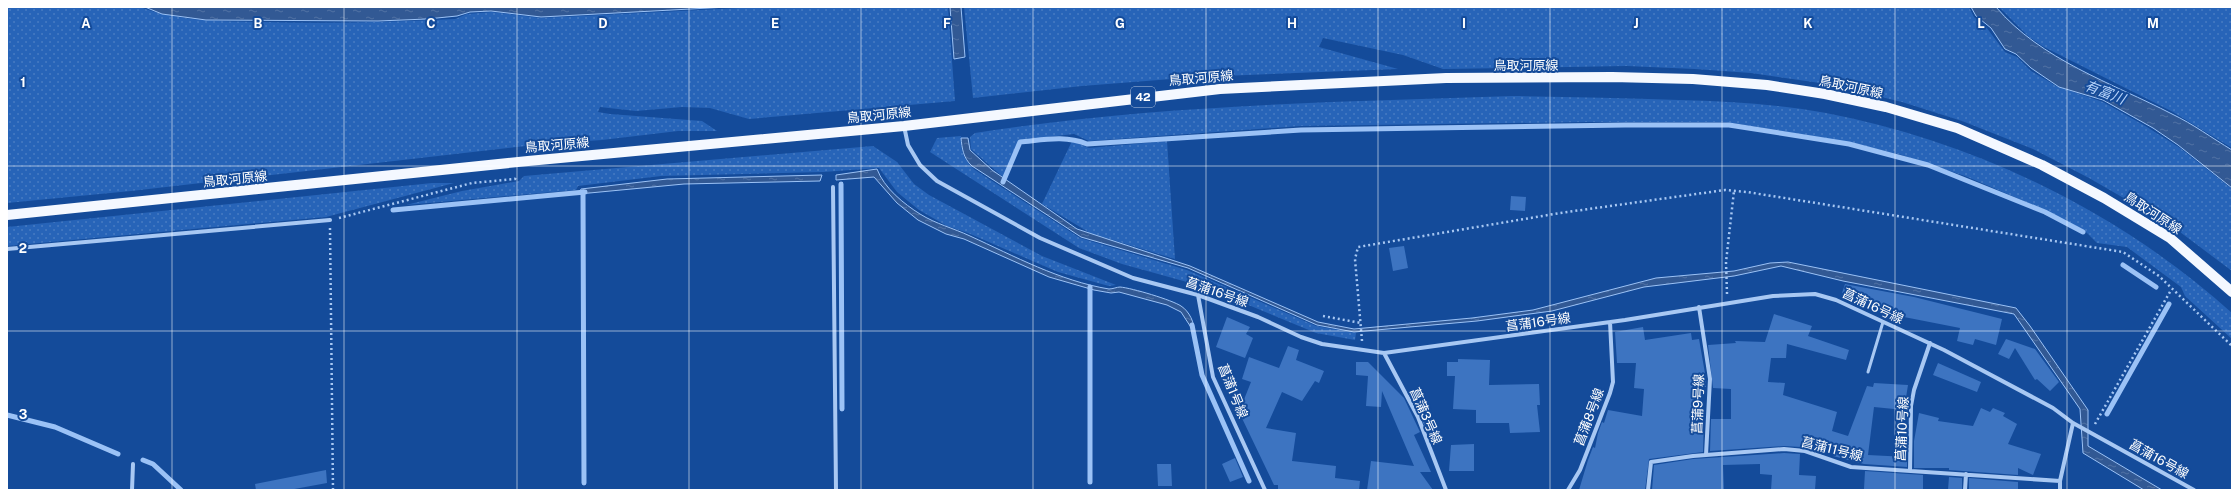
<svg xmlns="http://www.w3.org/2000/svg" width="2239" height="497" viewBox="0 0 2239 497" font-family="'Public Sans','Noto Sans JP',sans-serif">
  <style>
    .grass { fill: url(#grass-dots) }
    .water { fill: url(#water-ripples); stroke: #9bc2f6 }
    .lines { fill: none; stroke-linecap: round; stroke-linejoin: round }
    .stream { stroke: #9bc2f6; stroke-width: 5 }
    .building { fill: #3d74c1 }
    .path { stroke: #a8c8f3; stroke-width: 2.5; stroke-dasharray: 2 3; stroke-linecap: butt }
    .lane { stroke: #a8c8f3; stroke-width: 3 }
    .street { stroke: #a8c8f3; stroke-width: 4 }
    .primary { stroke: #f4f8ff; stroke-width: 10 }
    .grid { fill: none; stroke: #fff; stroke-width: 1; stroke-opacity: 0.55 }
    .labels { text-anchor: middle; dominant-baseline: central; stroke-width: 4; stroke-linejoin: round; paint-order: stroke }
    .shield { fill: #144b9a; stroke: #b8c9e1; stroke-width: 1 }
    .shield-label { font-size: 12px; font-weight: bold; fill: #fff }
    .street-label { font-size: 13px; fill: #fff; stroke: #144b9a }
    .water-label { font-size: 14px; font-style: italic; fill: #b5d2f9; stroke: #144b9a }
    .grid-label { font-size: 13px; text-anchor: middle; font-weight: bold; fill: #fff; stroke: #144b9a; stroke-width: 4; stroke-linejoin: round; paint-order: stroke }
  </style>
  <defs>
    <pattern id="grass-dots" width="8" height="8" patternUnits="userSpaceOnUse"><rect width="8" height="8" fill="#2764b8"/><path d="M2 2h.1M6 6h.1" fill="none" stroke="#477bc3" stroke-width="1.8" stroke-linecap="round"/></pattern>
    <pattern id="water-ripples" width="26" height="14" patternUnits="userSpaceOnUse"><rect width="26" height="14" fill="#325994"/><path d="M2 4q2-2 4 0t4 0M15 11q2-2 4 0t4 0" fill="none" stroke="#5172a4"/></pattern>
  </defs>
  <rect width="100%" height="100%" fill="#144b9a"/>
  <path class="grass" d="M7 7H140C180 22 221 21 263 22 327 24 391 22 455 19L467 14 492 12 541 18 759 7H948L955 101 749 119 710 108 682 107 636 111 600 107 598 112 610 114 702 121 717 131H678L602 140 543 144 131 191 7 203Z
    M964 7H1969L1974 17 1986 27 2005 52 2017 57 2031 71 2056 86 2103 102 2147 127 2180 148 2232 189V271L2172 226 2089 178 2033 149 1962 121 1902 102 1827 84 1751 73 1695 69 1627 66 1443 69 1403 55 1323 38 1319 47 1398 69 1197 77 1082 86 973 98Z
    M1999 7H2232V148L2173 112 2044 47 2029 37Z
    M1513 96C1568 97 1624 98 1679 100 1728 101 1778 104 1826 113 1974 141 2120 212 2232 313V339L2185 296 2181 287 2127 247 2097 243 2084 230 2045 210 1965 176 1902 155 1848 142 1726 122H1587L1300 126 1089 141 1074 134 1020 140 1003 177 971 149 970 137 975 133C1152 105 1333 102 1513 96Z
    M961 136C960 151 964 160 975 170L1080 238 1187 270 1316 326 1356 333 1355 340 1316 333 1205 287 1122 264 1079 248 930 152 937 138Z
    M1072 141 1089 148 1167 141 1175 259 1090 233 1042 204Z
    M873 146 897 162 914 184 929 195 1042 256 1116 285 1109 286 1058 272 968 233 947 226 919 210 897 192 879 168 823 172 661 176 578 186 576 190 406 205 462 191 519 181 524 176Z
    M432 183H454L326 217 7 246V227Z"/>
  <path class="water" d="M145 7H728L541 17 491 11 470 12 457 16 427 19 378 21 206 20 162 14Z
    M950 7H961L965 57 954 59Z
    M1971 7H1996C2041 60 2112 83 2172 114 2193 124 2212 138 2232 150V188L2178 145 2153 128 2103 100 2059 87 2031 68 2016 54 2005 49 1991 28 1976 16Z
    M961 138H968L970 150 992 170 1077 229 1190 266 1318 322 1354 329 1472 318 1533 310 1656 278 1734 271 1770 263 1788 262 2016 308 2030 326 2088 410V446L2162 490H2144L2083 453 2080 409 2014 314 1843 281 1781 266 1734 276 1644 287 1552 311 1477 321 1354 332 1317 325 1188 268 1081 237 972 166C963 158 962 148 961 138Z
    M877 169C884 188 904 204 920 214 936 224 953 228 970 236 1014 256 1060 281 1109 289 1113 289 1117 287 1120 287 1132 288 1172 300 1181 306 1189 311 1195 323 1194 332L1181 312 1167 305 1119 292 1111 293 1094 290 1049 277 964 239 946 234 918 220 897 203 874 177 836 180V175Z
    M822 175 820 181 684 184 579 194 581 189 667 179Z"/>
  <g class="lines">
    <path class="stream" d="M1003 182 1020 142C1043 140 1065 135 1087 144L1301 130 1625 125H1729L1849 144 1928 165 2045 212 2083 232
      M841 184 842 409
      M583 192 584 483
      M393 210 585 192
      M2123 265 2156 287
      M1090 287V482
      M1192 325 1202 375 1249 481
      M2107 414 2169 304
      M7 415 55 427 118 454
      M143 460 153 464 181 490"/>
  </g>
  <path class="building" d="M1511 196 1526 197 1525 211 1510 210Z
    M1404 246 1408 268 1393 271 1389 248Z
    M1845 284 1914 297 2002 319 1996 345 1975 339 1973 345 1957 341 1960 328 1904 317 1879 309 1880 304 1842 293Z
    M1774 314 1812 326 1808 336 1849 350 1846 360 1787 344 1786 358H1771L1768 382 1785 383 1783 395 1837 412 1832 431 1848 436 1867 386 1873 387 1874 383 1908 385 1904 410 1874 407 1868 455 1907 457V467L1864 464 1833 456 1836 449 1801 442V447L1784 446 1710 451 1711 419H1731V389L1713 388 1708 345 1736 343 1735 341 1765 342Z
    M1227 317 1250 327 1246 334 1253 338 1245 358 1216 347Z
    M1643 327 1645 340 1691 333 1692 340 1699 339 1706 379V387L1701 386 1702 419H1704L1703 452 1649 459 1645 490H1579L1588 460 1593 447 1595 448 1598 433 1602 422 1604 423 1608 410 1642 416 1644 389 1634 388 1636 363H1617L1615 332Z
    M2006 339 2035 349 2059 382 2050 391 2037 379 2035 380 2015 348 2009 359 1998 354Z
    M1288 346 1299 350 1296 360 1324 371 1319 383 1315 381 1302 401 1282 392 1266 428 1296 433 1292 461 1336 466 1335 478 1360 481 1359 490H1278V485H1274L1239 412 1251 382 1242 379 1249 357 1279 368Z
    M1458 359 1490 360 1489 385 1539 384 1540 405H1537L1540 432 1510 433 1509 423H1476V410L1453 409 1455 376H1447V362H1458Z
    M1356 362H1368L1404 398 1420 432 1414 435 1431 472H1420L1433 490H1367L1371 461 1414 466 1382 391 1381 407 1366 406 1368 376 1356 375Z
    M1938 363 1981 382 1977 392 1933 375Z
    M1417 397 1431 427 1426 429 1412 399Z
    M1981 408 1990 412 1993 408 2005 413 2003 416 2017 424 2008 444 2041 454 2033 475 2018 468V475L1949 470V468H1914V441L1919 413 1939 418 1938 421 1973 426Z
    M1474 444V471H1449L1451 445Z
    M1784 453 1800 454 1799 475 1816 476 1815 490H1771L1772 475 1760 474V464L1723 465 1724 490H1652L1654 465 1693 459Z
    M1235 458 1243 477 1230 482 1222 464Z
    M1157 464H1171L1172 486H1158Z
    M326 470 327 483 289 490H256L255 484Z
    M1865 471 1923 475V490L1864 489Z
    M1949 477 1962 478V490H1948Z
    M1969 478 2018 482V490H1969Z"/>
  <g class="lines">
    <path class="path" d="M339 218 472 183 515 179 517 176
      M330 228 333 490
      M1727 294 1726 262 1734 191
      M1323 316 1361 323
      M1362 341 1355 259 1358 247 1560 213 1725 190 1747 192 2123 252 2159 276 2232 346
      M2095 424 2171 290"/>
    <path class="lane" d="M1868 372 1883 322"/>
    <path class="street" d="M904 126 908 145 920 165 937 181 1040 238 1133 278 1198 295 1258 317 1301 337 1322 344 1384 353 1625 320 1773 296 1815 294 1836 300 1944 350 2053 408 2073 423 2194 490
      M833 187 836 490
      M7 249 330 220
      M1198 295 1213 377 1265 490
      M1699 307 1710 379 1706 455
      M1384 353 1418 417 1446 490
      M1910 471 1911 406 1914 390 1930 343
      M132 490 133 464
      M1568 490 1580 470 1610 393 1613 382 1610 322
      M1648 490 1651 462 1693 456 1784 449 1805 451 1851 467 2060 481
      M1965 490 1966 474
      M2060 490V481L2073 423"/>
    <path class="primary" d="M7 215 528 161 904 126 1220 89 1446 78 1612 77 1693 79 1767 85 1825 94 1886 107 1957 128 2042 165 2104 198 2170 238 2232 292"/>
  </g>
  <path class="grid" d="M172 7V490M344 7V490M517 7V490M689 7V490M861 7V490M1033 7V490M1206 7V490M1378 7V490M1550 7V490M1722 7V490M1895 7V490M2067 7V490M7 166H2232M7 331H2232"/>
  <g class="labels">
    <rect class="shield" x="1131" y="87" width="24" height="20" rx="3"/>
    <g class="shield-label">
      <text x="1143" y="97">42</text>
    </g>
    <g class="street-label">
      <text x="1526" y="65">鳥取河原線</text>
      <text transform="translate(1201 78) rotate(-5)">鳥取河原線</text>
      <text transform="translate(1851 87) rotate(12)">鳥取河原線</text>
      <text transform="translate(879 115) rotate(-6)">鳥取河原線</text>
      <text transform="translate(557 145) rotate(-5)">鳥取河原線</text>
      <text transform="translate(235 179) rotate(-6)">鳥取河原線</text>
      <text transform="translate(2153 213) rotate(33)">鳥取河原線</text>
      <text transform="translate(1217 292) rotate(19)">菖蒲16号線</text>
      <text transform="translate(1873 306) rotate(25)">菖蒲16号線</text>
      <text transform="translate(1538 322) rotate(-8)">菖蒲16号線</text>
      <text transform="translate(1233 391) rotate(68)">菖蒲1号線</text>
      <text transform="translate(1698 404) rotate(-88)">菖蒲9号線</text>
      <text transform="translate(1426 416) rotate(66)">菖蒲3号線</text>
      <text transform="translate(1589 417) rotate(-69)">菖蒲8号線</text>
      <text transform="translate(1902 429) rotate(-87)">菖蒲10号線</text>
      <text transform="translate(1832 449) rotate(14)">菖蒲11号線</text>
      <text transform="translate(2159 459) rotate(29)">菖蒲16号線</text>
    </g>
    <g class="water-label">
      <text transform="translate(2105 92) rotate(21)">有富川</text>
    </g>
  </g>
  <g class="grid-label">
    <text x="86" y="28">A</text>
    <text x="258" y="28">B</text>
    <text x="431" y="28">C</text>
    <text x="603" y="28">D</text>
    <text x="775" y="28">E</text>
    <text x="947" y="28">F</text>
    <text x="1120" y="28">G</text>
    <text x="1292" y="28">H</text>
    <text x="1464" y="28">I</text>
    <text x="1636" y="28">J</text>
    <text x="1808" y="28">K</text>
    <text x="1981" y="28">L</text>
    <text x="2153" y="28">M</text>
    <text x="23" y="87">1</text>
    <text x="23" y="253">2</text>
    <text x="23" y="419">3</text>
  </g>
  <rect width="2239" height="497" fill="none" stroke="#ffffff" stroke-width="16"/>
</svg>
